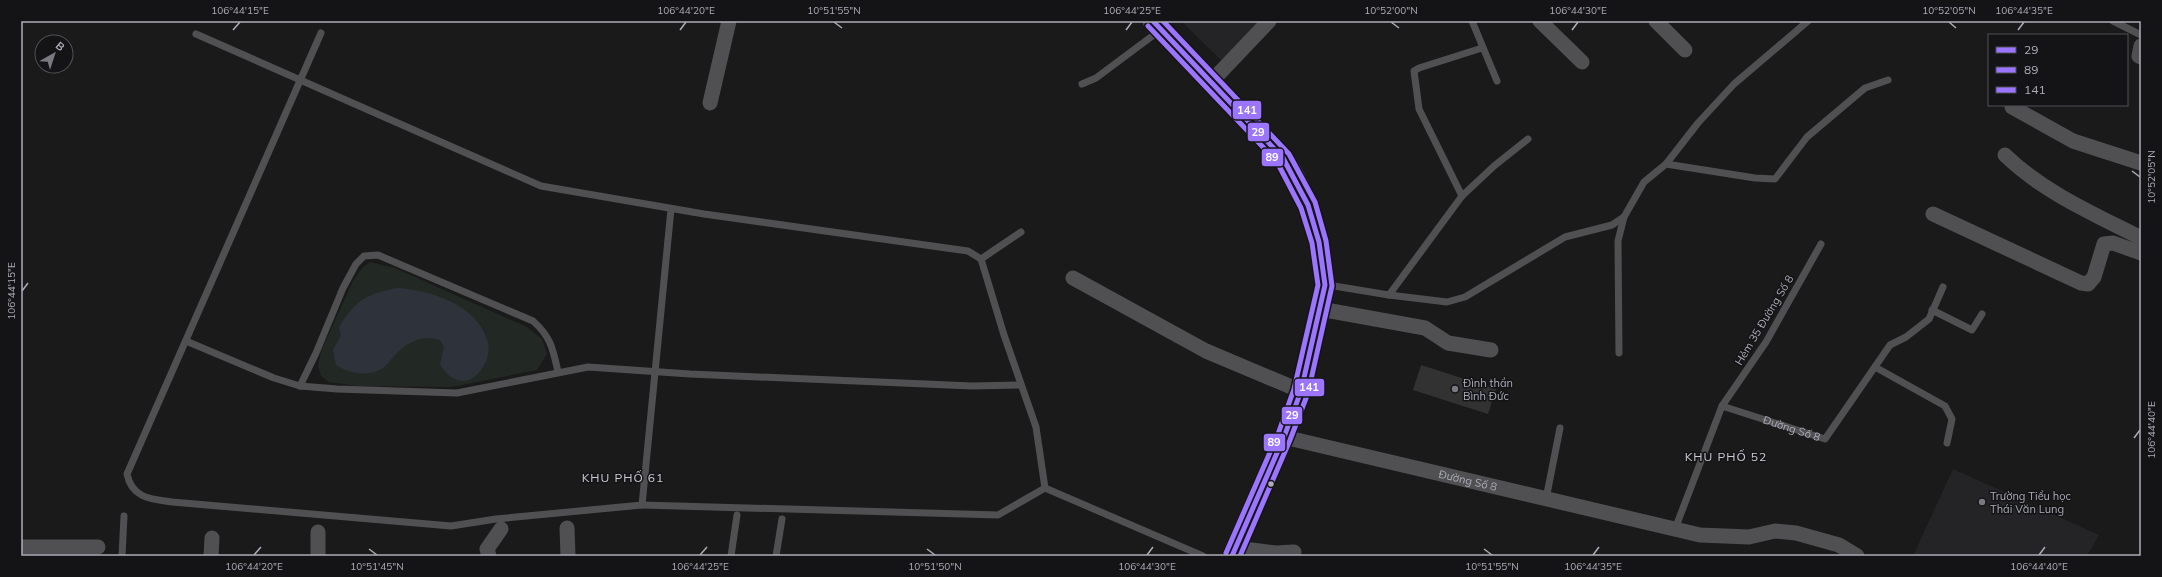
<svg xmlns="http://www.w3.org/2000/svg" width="2162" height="577" viewBox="0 0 2162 577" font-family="Mulish,sans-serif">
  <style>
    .built { fill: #242426 }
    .green { fill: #222924 }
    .water { fill: #2e333b }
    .building { fill: #323232 }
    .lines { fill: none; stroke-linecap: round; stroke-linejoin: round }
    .service { stroke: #505053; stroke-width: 7 }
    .minor { stroke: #505053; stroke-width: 15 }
    .secondary { stroke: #4e4e51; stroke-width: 21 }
    .bus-1-casing { stroke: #141416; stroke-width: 8 }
    .bus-2-casing { stroke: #141416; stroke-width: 8 }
    .bus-3-casing { stroke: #141416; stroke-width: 8 }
    .bus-1 { stroke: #9b74ff; stroke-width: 5 }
    .bus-2 { stroke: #9b74ff; stroke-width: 5 }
    .bus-3 { stroke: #9b74ff; stroke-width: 5 }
    .ticks { fill: none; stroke: #acadb9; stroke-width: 1.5 }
    .poi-dot { fill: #797a81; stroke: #141416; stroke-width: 1.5 }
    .bus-dot { fill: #acadb9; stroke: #141416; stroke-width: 1.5 }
    .labels { text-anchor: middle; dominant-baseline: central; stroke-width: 3; stroke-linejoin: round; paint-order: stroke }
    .street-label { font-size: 11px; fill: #acadb9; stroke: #141416 }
    .poi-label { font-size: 11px; fill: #acadb9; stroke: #141416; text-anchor: start }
    .neighbourhood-label { font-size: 12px; letter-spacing: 1px; fill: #cdcdd6; stroke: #141416 }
    .line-badge { stroke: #141416; stroke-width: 1.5 }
    .badge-label { font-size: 11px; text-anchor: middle; font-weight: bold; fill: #fff }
    .neatline { fill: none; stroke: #acadb9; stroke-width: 1.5 }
    .ticks-label { font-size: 10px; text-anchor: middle; fill: #acadb9 }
  </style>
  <rect width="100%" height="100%" fill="#1a1a1a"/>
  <path class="built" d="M1181 21H1262L1224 63Z
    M1953 469 2099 535 2087 556H1913Z"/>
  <path class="green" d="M370 262 395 268 527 327 542 339 547 354 537 370 452 387 357 386 329 382 321 376 318 366 321 351 353 281 362 268Z"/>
  <path class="water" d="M397 288C430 290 479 305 488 343 492 358 477 386 458 380 450 378 444 371 440 364L444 347 440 340C422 334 406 343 394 356 390 360 387 365 383 368 369 377 350 374 336 365L333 350 341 335 339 327C357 299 365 295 397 288Z"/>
  <path class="building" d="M1421 365 1496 389 1488 414 1413 390Z"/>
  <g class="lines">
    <g class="service">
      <path d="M1472 21 1497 81"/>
      <path d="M2113 21 2141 35"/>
      <path d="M321 33 127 474C132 498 150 499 172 502L451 526 496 519 642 505 671 209"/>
      <path d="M196 34 541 186 704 214 968 251 981 259 1004 335 1036 427 1045 488 1203 556"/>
      <path d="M1082 84 1096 78 1159 31"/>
      <path d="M1666 164 1698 123 1734 84 1808 21"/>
      <path d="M1462 196 1494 166 1528 139"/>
      <path d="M981 259 1021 232"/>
      <path d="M1328 285 1389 295 1447 302 1465 297 1565 237 1612 225 1624 217 1644 182 1666 164 1755 178 1775 179 1807 137 1865 88 1888 80"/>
      <path d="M1389 295 1462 196 1419 109 1414 71 1419 68 1482 48"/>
      <path d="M1932 310 1972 330 1982 314"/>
      <path d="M186 341 274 378 300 386 337 389 457 393 588 367 690 374 972 386 1021 385"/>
      <path d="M1619 353 1618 241 1624 217"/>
      <path d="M1875 367 1945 406 1952 419 1947 443"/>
      <path d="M300 386 316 353 343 288 356 264 364 256 378 255 533 321C551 337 553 349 558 372"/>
      <path d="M1722 406 1766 342 1821 244"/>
      <path d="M1546 499 1560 428"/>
      <path d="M642 505 998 515 1045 488"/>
      <path id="s1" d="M1675 529 1722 406 1825 439 1890 345 1906 337 1929 319 1943 287"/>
      <path d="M122 556 124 516"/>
      <path d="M731 556 737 515"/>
      <path d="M776 556 782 519"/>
    </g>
    <g class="minor">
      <path d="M1540 21 1582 62"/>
      <path d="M1656 21 1685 50"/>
      <path d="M2141 46 2139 56 2141 57"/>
      <path d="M1211 82 1269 21"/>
      <path d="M710 103 729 21"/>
      <path d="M2012 107 2073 141 2141 163"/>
      <path d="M2005 155C2043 192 2094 214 2141 238"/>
      <path d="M1933 214 2081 283 2088 284 2094 277 2104 244 2113 243 2141 253"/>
      <path d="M1073 278 1206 351 1301 391"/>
      <path d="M1320 309 1425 328 1448 343 1491 350"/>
      <path id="s2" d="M1284 437 1700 535 1749 537 1775 531 1796 533 1839 545 1857 556"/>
      <path d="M567 528 568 556"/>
      <path d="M21 547H98"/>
      <path d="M1236 548 1276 553 1294 552"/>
      <path d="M211 556 212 538"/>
      <path d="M318 556V532"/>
      <path d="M489 556 487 549 501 529"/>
    </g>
    <path class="secondary" d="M1153 21 1283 158 1293 174 1308 205 1319 242 1325 285 1301 391 1284 437 1232 556"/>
    <defs>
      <path id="bus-1" d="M1153 21 1283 158 1308 205 1319 242 1325 285 1301 391 1284 437 1232 556"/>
      <path id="bus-2" d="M1148 26 1277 162 1301 208 1312 243 1318 285 1294 389 1278 434 1226 553"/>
      <path id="bus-3" d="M1163 21 1289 154 1315 202 1326 241 1332 286 1308 393 1290 440 1240 556"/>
    </defs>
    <use href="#bus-1" class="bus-1-casing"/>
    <use href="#bus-2" class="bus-2-casing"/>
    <use href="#bus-3" class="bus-3-casing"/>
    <use href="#bus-1" class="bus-1"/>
    <use href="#bus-2" class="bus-2"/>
    <use href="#bus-3" class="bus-3"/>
  </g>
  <path class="ticks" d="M834 22 842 28M1391 22 1399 28M1949 22 1956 28M233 30 240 22M680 30 686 22M1126 30 1132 22M1572 30 1578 22M2018 30 2024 22M2132 171 2140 177M22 291 28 283M2134 438 2140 430M369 549 377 555M927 549 935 555M1484 549 1492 555M254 555 261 547M700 555 707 547M1147 555 1153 547M1593 555 1599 547M2039 555 2045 547"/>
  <g class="poi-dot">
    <circle cx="1455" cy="389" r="4"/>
    <circle cx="1982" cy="502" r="4"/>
  </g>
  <circle class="bus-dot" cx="1271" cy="484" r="3.5"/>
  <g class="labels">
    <g class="street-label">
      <text transform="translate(1764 320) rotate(-59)">Hẻm 35 Đường Số 8</text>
      <text stroke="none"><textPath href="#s1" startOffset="205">Đường Số 8</textPath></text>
      <text stroke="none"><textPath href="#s2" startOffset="189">Đường Số 8</textPath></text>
    </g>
    <g class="poi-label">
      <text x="1463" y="383">Đình thần<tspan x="1463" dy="13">Bình Đức</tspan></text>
      <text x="1990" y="496">Trường Tiểu học<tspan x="1990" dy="13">Thái Văn Lung</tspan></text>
    </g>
    <g class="neighbourhood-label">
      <text x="1726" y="456">KHU PHỐ 52</text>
      <text x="623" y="477">KHU PHỐ 61</text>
    </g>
  </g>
  <g class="line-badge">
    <rect x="1232" y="100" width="30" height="20" rx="4" fill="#9b74ff"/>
    <rect x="1247" y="122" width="23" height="20" rx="4" fill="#9b74ff"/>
    <rect x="1261" y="148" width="23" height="19" rx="4" fill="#9b74ff"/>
    <rect x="1294" y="378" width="31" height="19" rx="4" fill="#9b74ff"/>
    <rect x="1281" y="406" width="22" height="19" rx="4" fill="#9b74ff"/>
    <rect x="1263" y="433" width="23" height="19" rx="4" fill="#9b74ff"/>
  </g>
  <g class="badge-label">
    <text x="1247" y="114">141</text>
    <text x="1258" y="136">29</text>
    <text x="1272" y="161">89</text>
    <text x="1309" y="391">141</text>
    <text x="1292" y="419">29</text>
    <text x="1274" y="446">89</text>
  </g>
  <rect width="2162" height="577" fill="none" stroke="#141416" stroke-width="44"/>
  <rect x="1988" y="34" width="140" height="72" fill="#141416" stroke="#515157"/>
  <rect x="1996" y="47" width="20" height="6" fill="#9b74ff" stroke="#515157"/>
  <text x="2024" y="54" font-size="12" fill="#acadb9">29</text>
  <rect x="1996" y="67" width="20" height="6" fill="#9b74ff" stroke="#515157"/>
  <text x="2024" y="74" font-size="12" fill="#acadb9">89</text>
  <rect x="1996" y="87" width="20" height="6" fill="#9b74ff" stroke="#515157"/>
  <text x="2024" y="94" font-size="12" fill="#acadb9">141</text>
  <g transform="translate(54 54) rotate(39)"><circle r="19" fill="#141416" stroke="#515157"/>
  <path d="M0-3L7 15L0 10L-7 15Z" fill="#797a81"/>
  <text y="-6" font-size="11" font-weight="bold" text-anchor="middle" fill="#acadb9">B</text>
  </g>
  <rect x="22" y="22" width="2118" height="533" class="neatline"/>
  <g class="ticks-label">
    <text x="240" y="14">106°44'15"E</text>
    <text x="686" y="14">106°44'20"E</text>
    <text x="834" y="14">10°51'55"N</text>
    <text x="1132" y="14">106°44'25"E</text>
    <text x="1391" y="14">10°52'00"N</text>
    <text x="1578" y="14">106°44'30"E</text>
    <text x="1949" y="14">10°52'05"N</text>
    <text x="2024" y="14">106°44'35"E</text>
    <text transform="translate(2151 177) rotate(-90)" y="4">10°52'05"N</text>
    <text transform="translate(11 291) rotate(-90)" y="4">106°44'15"E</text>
    <text transform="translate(2151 430) rotate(-90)" y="4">106°44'40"E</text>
    <text x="254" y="570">106°44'20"E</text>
    <text x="377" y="570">10°51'45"N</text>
    <text x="700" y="570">106°44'25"E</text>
    <text x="935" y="570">10°51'50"N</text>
    <text x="1147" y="570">106°44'30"E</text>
    <text x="1492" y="570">10°51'55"N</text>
    <text x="1593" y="570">106°44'35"E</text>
    <text x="2039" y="570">106°44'40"E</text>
  </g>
</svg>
